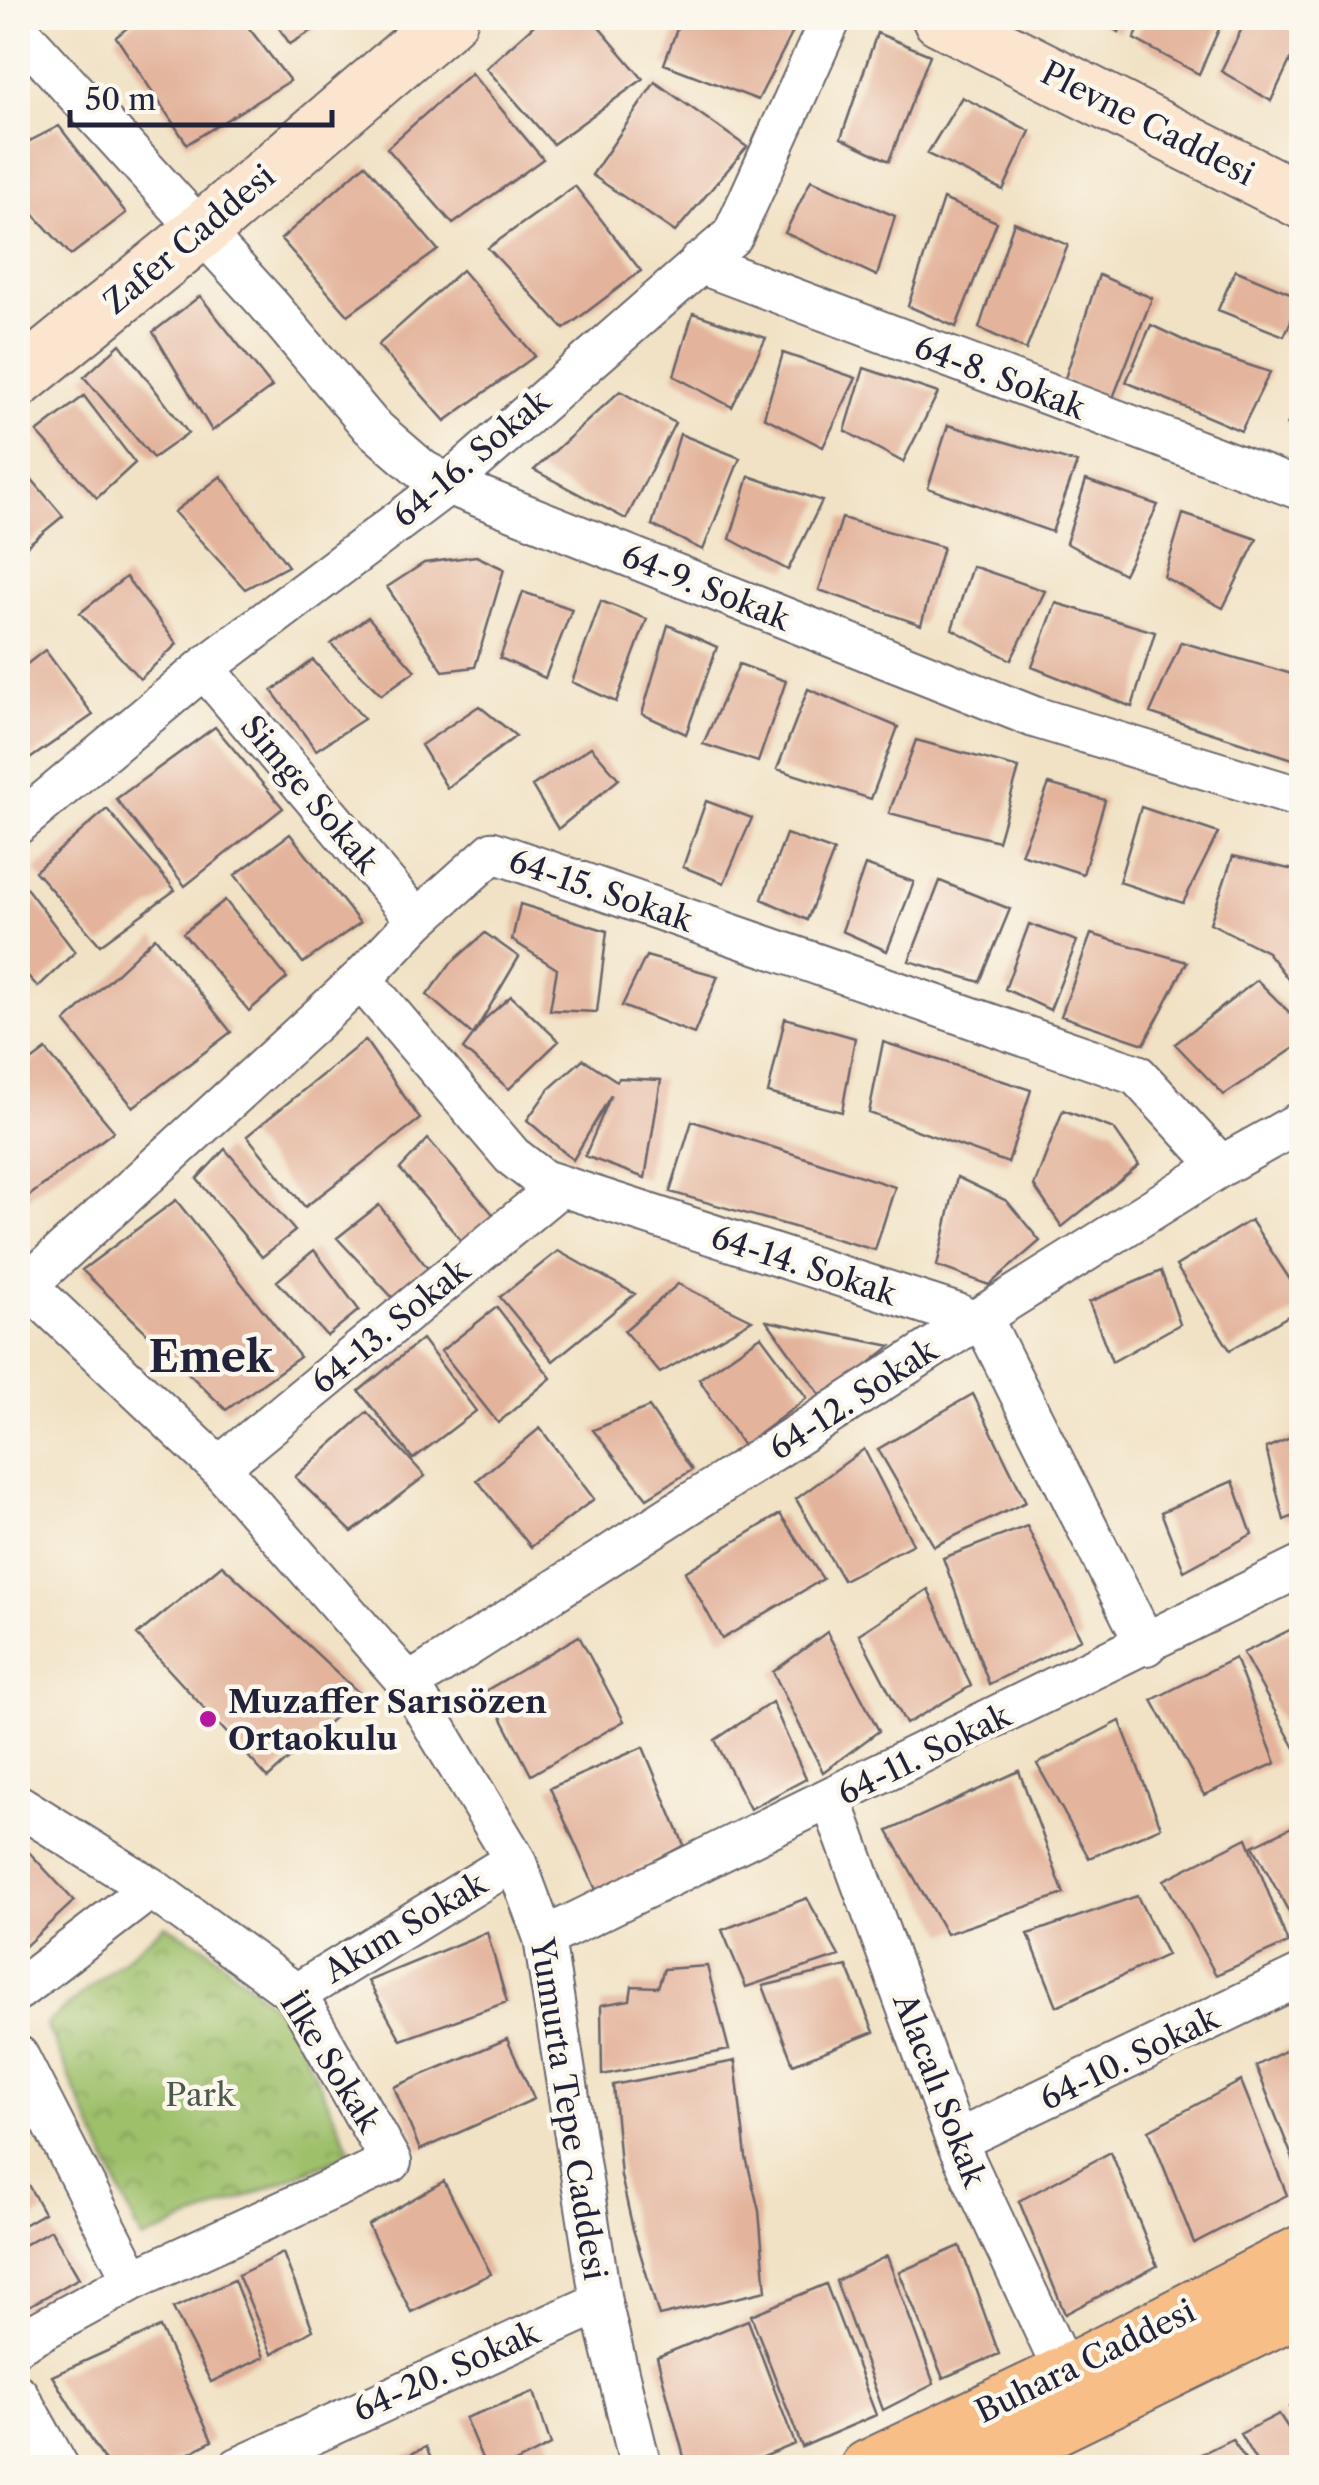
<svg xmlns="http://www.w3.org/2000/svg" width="1319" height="2485" viewBox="0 0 1319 2485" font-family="'Libre Caslon Text',serif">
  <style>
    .park { fill: url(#park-crowns); stroke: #607152; stroke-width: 2.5 }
    .building { fill: #e3b39b }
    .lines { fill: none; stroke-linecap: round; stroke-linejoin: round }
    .street-casing { stroke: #6a656b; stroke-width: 44 }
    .secondary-casing { stroke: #6a656b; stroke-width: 59 }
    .primary-casing { stroke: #6a656b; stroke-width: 59 }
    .street { stroke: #fff; stroke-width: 40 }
    .secondary { stroke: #fce5cf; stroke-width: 55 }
    .primary { stroke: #f7be88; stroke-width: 55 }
    .poi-dot { fill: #b5179e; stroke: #fbf7ec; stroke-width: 4 }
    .labels { text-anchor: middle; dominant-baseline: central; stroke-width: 9; stroke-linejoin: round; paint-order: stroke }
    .street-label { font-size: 32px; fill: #22223b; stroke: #fbf7ec }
    .poi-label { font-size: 32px; font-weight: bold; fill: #22223b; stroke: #fbf7ec; text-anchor: start }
    .park-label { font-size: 32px; fill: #4d594b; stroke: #fbf7ec }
    .district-label { font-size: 42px; font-weight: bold; fill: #22223b; stroke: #fbf7ec }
  </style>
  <defs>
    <pattern id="park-crowns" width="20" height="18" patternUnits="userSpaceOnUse" patternTransform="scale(2.5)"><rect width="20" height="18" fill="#9ec06a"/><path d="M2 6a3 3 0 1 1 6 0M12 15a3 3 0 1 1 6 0" fill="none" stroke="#809c58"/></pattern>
  </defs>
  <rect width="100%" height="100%" fill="#fbf7ec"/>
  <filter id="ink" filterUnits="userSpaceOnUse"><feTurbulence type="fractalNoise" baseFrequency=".01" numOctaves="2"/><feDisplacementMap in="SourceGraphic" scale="20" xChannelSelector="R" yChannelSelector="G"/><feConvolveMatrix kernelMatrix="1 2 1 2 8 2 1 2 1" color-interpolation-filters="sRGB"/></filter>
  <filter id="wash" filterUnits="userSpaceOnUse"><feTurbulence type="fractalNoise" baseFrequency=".0048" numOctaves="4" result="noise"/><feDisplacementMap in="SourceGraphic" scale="40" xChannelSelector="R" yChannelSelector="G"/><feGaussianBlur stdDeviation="2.25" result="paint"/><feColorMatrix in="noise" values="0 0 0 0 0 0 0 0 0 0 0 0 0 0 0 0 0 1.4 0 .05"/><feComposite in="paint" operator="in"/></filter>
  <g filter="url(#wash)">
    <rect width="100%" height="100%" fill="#f1e2c5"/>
    <path class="park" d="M165 1925 207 1948 289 2020 352 2153 142 2240 46 2024Z"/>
    <g id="blocks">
      <path class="building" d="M139 18H241L290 81 187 144 116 37Z
        M272 18H333L290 44Z
        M542 18H591L643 79 553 144 486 68Z
        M681 18H800L758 100 664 64Z
        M1091 18H1126L1119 32Z
        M1145 18H1224L1199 74 1134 39Z
        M1247 18H1302V35L1271 101 1221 71Z
        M877 33 930 55 889 161 841 138Z
        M471 73 543 159 453 224 387 148Z
        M655 82 747 147 675 232 592 175Z
        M962 97 1030 131 1003 190 927 154Z
        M59 126 126 213 71 255 18 197V147Z
        M365 164 438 250 348 315 281 239Z
        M811 180 895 216 877 276 785 233Z
        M575 186 641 271 564 329 488 248Z
        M943 199 997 222 956 327 908 306Z
        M1014 222 1068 245 1026 350 979 328Z
        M462 270 535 356 445 421 378 345Z
        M1235 270 1302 298 1284 336 1218 310Z
        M1099 275 1152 298 1111 403 1064 381Z
        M200 296 272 387 212 431 153 332Z
        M693 313 766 338 732 407 674 376Z
        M1151 325 1206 351 1270 372 1241 431 1126 382Z
        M120 344 188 433 153 458 84 377Z
        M783 353 856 378 823 447 764 417Z
        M864 368 938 393 903 462 845 431Z
        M620 391 675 423 626 519 534 470Z
        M1302 394V431L1287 425Z
        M84 396 135 463 97 498 37 432Z
        M948 425 1077 463 1052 532 928 488Z
        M680 434 740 458 703 550 652 525Z
        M18 463 63 516 18 553Z
        M221 476 288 566 245 589 174 512Z
        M749 476 822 501 788 570 730 539Z
        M1086 480 1158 505 1124 574 1066 543Z
        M1183 514 1257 539 1223 608 1164 577Z
        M842 518 943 547 921 625 819 590Z
        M476 556 504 569 475 667 443 671 387 587 424 563Z
        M972 566 1045 591 1011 660 952 629Z
        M126 577 177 644 140 679 80 613Z
        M1302 588V625L1291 620Z
        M523 592 572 609 545 678 500 658Z
        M601 601 647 619 616 702 572 682Z
        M1056 603 1155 632 1132 707 1032 667Z
        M368 617 415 671 381 695 331 644Z
        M668 625 717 647 686 734 642 714Z
        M1181 642 1302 677V762L1150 713Z
        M45 650 93 715 18 767V671Z
        M313 660 364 719 316 750 272 691Z
        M739 664 786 681 758 762 703 744Z
        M808 689 898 727 871 799 777 769Z
        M479 706 516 736 447 788 421 745Z
        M215 727 283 808 185 886 116 799Z
        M916 740 1019 768 998 841 889 813Z
        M591 747 619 779 558 829 532 786Z
        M1049 784 1105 800 1083 874 1021 854Z
        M706 801 752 818 724 883 683 867Z
        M1141 807 1218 833 1183 903 1119 882Z
        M107 809 175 890 100 945 35 871Z
        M290 834 360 923 303 963 235 875Z
        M786 834 834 851 807 920 762 899Z
        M1233 856 1302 872V997L1267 952 1210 923Z
        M865 865 914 882 887 951 842 931Z
        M940 881 1010 909 980 982 909 961Z
        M24 885 75 952 38 987 18 965V890Z
        M225 900 287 978 249 1011 183 933Z
        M520 904 607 931 597 1012 550 1010 557 969 512 940Z
        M1029 924 1077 941 1050 1010 1005 989Z
        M485 933 519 957 473 1035 427 995 450 964Z
        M1091 934 1187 962 1144 1044 1061 1016Z
        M155 937 231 1032 133 1107 65 1022Z
        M646 956 718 976 694 1034 622 1006Z
        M1257 980 1302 1025V1043L1224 1095 1175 1044Z
        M511 996 559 1041 509 1089 463 1049 486 1018Z
        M785 1018 855 1038 842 1112 768 1093Z
        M365 1040 420 1119 305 1207 247 1136Z
        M883 1042 1031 1090 1008 1163 869 1113Z
        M46 1050 114 1131 25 1199 18 1191V1071Z
        M583 1059 617 1081 619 1078 661 1080 645 1178 585 1156 611 1095 573 1160 527 1120 549 1089Z
        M1063 1110 1114 1129 1139 1165 1062 1227 1034 1186Z
        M692 1121 895 1187 875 1250 670 1192Z
        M428 1139 499 1221 466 1246 400 1169Z
        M225 1149 295 1231 262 1257 197 1179Z
        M957 1177 1007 1201 1040 1241 989 1285 937 1266Z
        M176 1200 300 1357 226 1410 82 1270Z
        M379 1205 429 1270 393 1298 337 1238Z
        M1251 1220 1302 1298V1308L1230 1350 1176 1266Z
        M314 1250 359 1310 327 1336 277 1281Z
        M558 1251 635 1294 553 1361 500 1297Z
        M1161 1271 1180 1324 1112 1362 1089 1302Z
        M678 1284 752 1320 660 1373 624 1331Z
        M497 1307 551 1378 498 1423 441 1351Z
        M767 1321 891 1346 824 1400Z
        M761 1336 807 1398 743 1446 699 1379Z
        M422 1339 476 1411 413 1459 359 1391Z
        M973 1394 1026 1502 934 1546 878 1449Z
        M649 1407 692 1470 647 1498 593 1430Z
        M367 1412 425 1476 352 1532 295 1477Z
        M540 1428 594 1499 531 1547 477 1480Z
        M1302 1433V1513L1284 1520 1266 1448Z
        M864 1449 913 1544 843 1580 796 1499Z
        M1233 1481 1252 1534 1184 1571 1161 1512Z
        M780 1514 823 1579 722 1639 685 1572Z
        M1027 1526 1081 1639 989 1684 943 1558Z
        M222 1565 360 1694 268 1778 137 1635Z
        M928 1589 971 1686 906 1724 859 1634Z
        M1302 1624V1745L1295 1748 1243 1653Z
        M827 1632 879 1731 823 1772 773 1672Z
        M579 1636 624 1721 531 1775 487 1690Z
        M1235 1658 1276 1763 1204 1795 1152 1700Z
        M772 1702 806 1779 750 1809 715 1740Z
        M1120 1721 1161 1827 1089 1858 1037 1764Z
        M643 1747 684 1845 597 1892 550 1788Z
        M1019 1771 1064 1894 946 1934 888 1831Z
        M1302 1822V1936L1253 1846Z
        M1247 1838 1288 1943 1216 1975 1164 1880Z
        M28 1851 74 1901 18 1953V1861Z
        M1137 1896 1167 1955 1057 2006 1028 1934Z
        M807 1898 839 1956 746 1987 722 1930Z
        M487 1932 507 2002 401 2040 368 1981Z
        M707 1966 729 2050 602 2075 601 2005 630 2000 632 1986 658 1987 664 1969Z
        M847 1966 874 2032 793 2064 763 1986Z
        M507 2039 534 2099 420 2150 394 2087Z
        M1302 2042V2179H1301L1256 2066Z
        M735 2061 746 2157 759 2211 766 2291 659 2316 633 2229 621 2176 613 2085Z
        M1241 2081 1287 2195 1194 2243 1149 2130Z
        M1111 2152 1157 2266 1065 2314 1019 2201Z
        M18 2167 44 2213 18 2228Z
        M444 2181 491 2274 411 2312 368 2225Z
        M51 2230 79 2278 18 2312V2248Z
        M960 2246 999 2354 943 2378 899 2272Z
        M283 2253 313 2330 272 2354 238 2275Z
        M887 2256 934 2384 883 2410 836 2281Z
        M234 2280 264 2357 211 2382 173 2308Z
        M826 2284 876 2415 802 2447 751 2315Z
        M748 2320 795 2444 737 2468H687L657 2357Z
        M160 2327 212 2441 161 2468H109L52 2376Z
        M534 2392 551 2445 505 2468H486L465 2418Z
        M1302 2401V2429L1290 2407Z
        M1279 2414 1302 2449V2468H1260L1240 2434Z
        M1232 2439 1251 2468H1199L1193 2458Z
        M426 2447 435 2468H380Z"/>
    </g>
  </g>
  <g filter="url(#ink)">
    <use href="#blocks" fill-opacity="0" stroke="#6a656b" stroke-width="2.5"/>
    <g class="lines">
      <defs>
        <path id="street" d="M18 30 268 304 371 426 422 470 448 484 1034 717 1302 798
          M699 263 1302 490
          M204 668 417 920
          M18 824 204 668 448 484 733 235 831 18
          M361 979 512 1156 543 1180 958 1314 989 1332 1146 1645
          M18 1277 219 1467 409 1684 515 1860 544 1938 601 2302 641 2468
          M18 1293 361 979 417 920 493 852 1137 1075 1221 1166
          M219 1467 560 1186
          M409 1684 973 1322 1221 1166 1302 1121
          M831 1799 956 2141 1065 2374
          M18 1805 151 1888 296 1994 391 2162 133 2280 18 2343
          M544 1938 1302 1566
          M18 1990 151 1888
          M296 1994 515 1860
          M18 2056 133 2280
          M956 2141 1302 1975
          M18 2395 59 2468
          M238 2468 601 2302"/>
        <path id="secondary" d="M940 18 1302 201
          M18 380 200 232 450 18"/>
        <path id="primary" d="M868 2468 1065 2374 1302 2253
          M971 2468 1302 2306"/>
      </defs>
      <use href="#street" class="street-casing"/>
      <use href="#secondary" class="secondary-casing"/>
      <use href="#primary" class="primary-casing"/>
      <use href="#street" class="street"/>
      <use href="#secondary" class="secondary"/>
      <use href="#primary" class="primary"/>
    </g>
  </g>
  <circle class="poi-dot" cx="208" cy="1719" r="10"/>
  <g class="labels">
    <g class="street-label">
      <text transform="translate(1148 123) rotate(27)">Plevne Caddesi</text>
      <text transform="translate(189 239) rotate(-40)">Zafer Caddesi</text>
      <text transform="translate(1000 377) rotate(21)">64-8. Sokak</text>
      <text transform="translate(471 458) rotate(-40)">64-16. Sokak</text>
      <text transform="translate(706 587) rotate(22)">64-9. Sokak</text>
      <text transform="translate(310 794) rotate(50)">Simge Sokak</text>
      <text transform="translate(601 890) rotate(19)">64-15. Sokak</text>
      <text transform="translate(804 1265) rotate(18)">64-14. Sokak</text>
      <text transform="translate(390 1326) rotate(-39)">64-13. Sokak</text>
      <text transform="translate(853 1399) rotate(-33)">64-12. Sokak</text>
      <text transform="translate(924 1754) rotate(-26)">64-11. Sokak</text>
      <text transform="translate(405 1927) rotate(-31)">Akım Sokak</text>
      <text transform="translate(1129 2058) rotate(-26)">64-10. Sokak</text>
      <text transform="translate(331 2062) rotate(58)">İlke Sokak</text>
      <text transform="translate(940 2090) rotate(69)">Alacalı Sokak</text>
      <text transform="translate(569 2109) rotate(81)">Yumurta Tepe Caddesi</text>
      <text transform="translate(1085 2361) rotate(-26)">Buhara Caddesi</text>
      <text transform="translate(446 2371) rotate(-24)">64-20. Sokak</text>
    </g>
    <g class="poi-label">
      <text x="228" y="1701">Muzaffer Sarısözen<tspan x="228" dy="37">Ortaokulu</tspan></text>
    </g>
    <g class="park-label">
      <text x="200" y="2094">Park</text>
    </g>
    <g class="district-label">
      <text x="211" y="1357">Emek</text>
    </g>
  </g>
  <rect width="1319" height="2485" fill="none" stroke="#fbf7ec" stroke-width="60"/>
  <path d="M70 110v15h262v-15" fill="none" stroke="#22223b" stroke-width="5"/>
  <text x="85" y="110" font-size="30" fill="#22223b" stroke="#fbf7ec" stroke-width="8" paint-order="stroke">50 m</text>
</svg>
